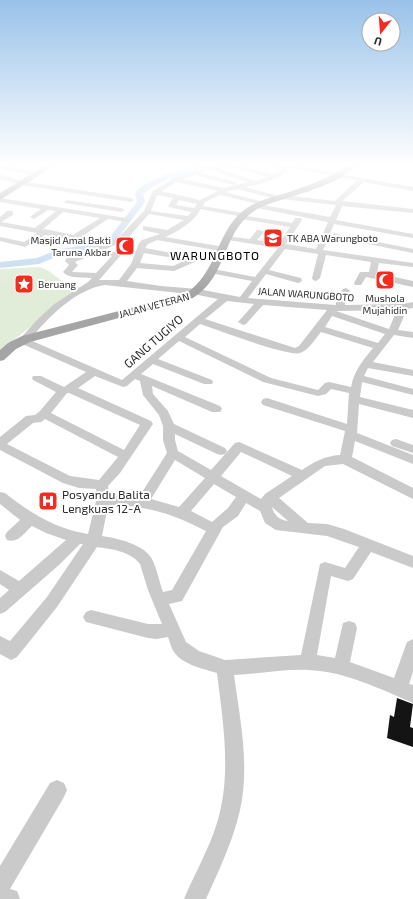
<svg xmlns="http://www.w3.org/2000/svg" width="413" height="899" viewBox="0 0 413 899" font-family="'Exo 2',sans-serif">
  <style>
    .green { fill: #e1ecd9 }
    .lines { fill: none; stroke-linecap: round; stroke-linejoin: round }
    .river { fill: #c3d8ee; fill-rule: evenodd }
    .building { fill: #141414 }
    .minor { fill: #cacaca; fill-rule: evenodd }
    .major { fill: #a5a5a5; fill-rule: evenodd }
    .labels { text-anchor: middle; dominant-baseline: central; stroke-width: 4; stroke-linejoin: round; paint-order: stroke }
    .far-poi-label { font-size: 10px; fill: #2d2d2d; stroke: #fff; text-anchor: start }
    .far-street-label { font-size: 10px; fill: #2d2d2d; stroke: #fff }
    .far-quarter-label { font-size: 12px; letter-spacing: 1px; fill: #000; stroke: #fff }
    .street-label { font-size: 12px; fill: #2d2d2d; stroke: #fff }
    .poi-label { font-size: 12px; fill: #2d2d2d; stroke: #fff; text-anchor: start }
  </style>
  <rect width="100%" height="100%" fill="#fff"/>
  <path class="green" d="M40 267 49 271 63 282 80 287 0 351V269Z"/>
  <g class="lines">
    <path class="river" d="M212 164H223L170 178 151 188 143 194 145 202 115 242 96 249 65 253 39 264 0 268V262L37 258 60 249 94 244 109 238 137 202 135 193C154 172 187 170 212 164Z"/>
  </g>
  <path class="building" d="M397 698 413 704 410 727 413 728V747L387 738 390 715 394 717Z"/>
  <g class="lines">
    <path class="minor" d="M0 164 37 172 40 174 37 176 0 168Z
      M40 164H53L54 165 51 167Z
      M220 164H233L274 175 282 169 268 165 267 164 285 166 288 164H294L293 165C334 173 373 180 413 187V191L364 182 342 201 413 209V213L342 206 336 220 413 234V238L334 224 323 250 413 263V267L379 263 377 273 413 281V287L366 277 361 285H355L354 283 360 272H369L371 262 326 255 320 278 316 281 313 280 312 278 318 254 285 249 269 270 301 278 302 280 301 282 298 283 266 274 248 298 336 305V298L343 289 346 288 350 291 344 298 345 305 403 304 413 302V308L407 309 398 330 413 332V338L394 335 373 362 413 370V376L368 368 364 376 413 389V395L362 382 360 397 413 410V418L359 404 357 433 413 455V464L355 441 352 457 413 488V499L343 464 325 466 279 498 308 523 327 524 344 529 413 556V568L371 552 353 579 348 581 331 576 317 655 335 658 343 623 349 621 355 623 357 628 350 662 394 678 407 642 413 639V672L409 684 413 685V703C380 689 344 671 308 670 284 669 258 674 234 675 240 719 250 766 240 810 233 841 219 870 206 899H184C195 873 209 849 217 823 232 774 223 723 217 673 204 669 183 665 174 652 171 648 170 642 168 637L157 639 148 638 86 622 83 617 86 612 91 610 148 624H162L148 590 140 564C130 551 111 549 97 547L57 607 17 657 11 660 0 654V636L10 641 47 597 83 544H80L59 565 5 612 0 614V598L9 590 0 584V570L19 581 66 540 46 533 32 526C25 532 18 544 7 540L5 536 7 532 20 520 0 504V492L5 493C30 513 56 529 88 534L96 501V489L79 488 63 483 0 450V437L26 416 35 415 40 411 56 392 33 380 32 378 33 376H41L64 387 86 372 20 343 18 341 35 322 53 305 88 282 92 278C83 277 69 279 63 272L69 265 65 261 66 259 120 236 144 211 153 191 171 180 172 178ZM227 166 268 177 256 181 217 168ZM291 168 357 180 335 201 282 195 279 196 245 187 259 184 279 177ZM210 170 248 182 224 188 182 179ZM177 182 218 191 200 200 161 191ZM238 189 279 200 282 199 336 205 330 217 263 205 265 203 264 202 225 192ZM157 195 173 198 168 206 169 207 191 212 188 216 151 211ZM220 195 258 204 254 206 257 208 328 222 316 249 286 244 302 220 301 218H295L292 223 246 216V213H243L203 206 205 202ZM179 200 197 204 194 208 176 205ZM200 209 238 216V219H241L290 227 279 243 257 240 264 232 260 230H257L250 239 225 236V240H228L278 248 255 277 213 269H210L209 271 210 273 252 281 240 297 198 289 161 286 127 281 137 268 174 271 197 261 224 253 226 249 225 247 165 237C176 233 198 219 200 209ZM149 214 184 220 167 230 143 226V230L160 234 142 240 139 243 131 264 119 280H99L121 255 120 253 104 250 126 240ZM157 240 215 250 194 257 145 248 148 244ZM97 253 112 256 96 273 72 272 78 265 75 262ZM144 253 186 260 173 266 140 263ZM105 285 198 295 218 299 122 380 30 340C47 318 76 289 105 285ZM227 301 254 304 238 322 243 325 246 324 263 305 327 310 299 346 295 348 205 319ZM397 310 389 329 336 311ZM332 316 385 334 378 343 325 327ZM200 324C216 329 288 357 300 353 309 350 315 339 321 332L373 348C363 360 354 371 351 387L329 382 325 383 318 390 271 378 185 337ZM179 341 263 382 318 396 326 394 331 389 349 393 347 424 267 398 263 399 261 402 263 405 345 431 340 455C324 456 314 462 302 470L239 442 235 443 211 470 178 451 175 440V434L217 454 221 455 225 454 227 451 225 448 174 424 168 411 153 394 152 386 212 412H220L222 409 220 406 141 374 153 364 204 384H212L213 382 212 380 158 359ZM95 376 123 387 127 386 135 379 140 381 143 395 159 415 163 426V440L167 453 139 497 109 496 108 486 120 473 153 424 151 421 78 388ZM67 393H69L140 425 124 450 51 413ZM45 419 118 457 99 480 70 476 7 444 33 423 41 422ZM241 452 292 476 265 494 261 499 221 476ZM175 460 205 478 179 507 151 499ZM214 484 236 497 228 508 212 522 191 511ZM246 503 260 511 265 523 276 530 327 536 359 547 345 568 325 562 320 564 301 655 225 660 199 651 186 642 169 604 182 601 223 527 238 516ZM121 505C154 508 177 516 206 531L172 590 163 592C159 581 157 569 152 559 144 544 116 538 102 536L108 506ZM272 507 288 521C279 520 274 515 272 507Z
      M394 164H401L398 166Z
      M200 173 236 182 237 183 234 185 198 176V174Z
      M0 175 27 182 131 198 134 200 131 202 22 185 0 179Z
      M0 198 126 218 130 220 126 222 108 219 81 237 94 239V243L45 235 25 247 0 241V237L24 242 37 233 0 226V217L7 211H13V215L1 222 35 228 56 211 48 210 34 219 30 217 41 209 0 202ZM63 212 100 218 73 235 45 229 42 230Z
      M67 200 121 208 125 210 121 212 65 203 64 202Z
      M333 233 413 249V253L333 237Z
      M396 439 413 445V453L392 446 390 443 392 440Z
      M57 780 64 783 67 790 64 797 10 889 17 891 20 899H0V866L50 783Z"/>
    <path class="major" d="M48 164H57L0 200V193Z
      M350 164H358C342 182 307 192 284 199 272 203 260 206 250 214 222 237 227 276 193 298L30 342 16 349 4 360 0 361V350L8 343 22 336 185 294C218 273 215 233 244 210 257 200 274 197 289 192 311 185 331 177 350 164Z"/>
  </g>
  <linearGradient id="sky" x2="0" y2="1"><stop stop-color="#99c2ea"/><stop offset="0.57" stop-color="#fff"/><stop offset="1" stop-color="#fff" stop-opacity="0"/></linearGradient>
  <rect width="413" height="289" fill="url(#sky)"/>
  <defs>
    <symbol id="school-square" viewBox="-11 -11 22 22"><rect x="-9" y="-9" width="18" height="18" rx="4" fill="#f52b1f" stroke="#fff"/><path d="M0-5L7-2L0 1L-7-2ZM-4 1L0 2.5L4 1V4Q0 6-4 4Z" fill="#fff"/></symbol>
    <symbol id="mosque-square" viewBox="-11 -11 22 22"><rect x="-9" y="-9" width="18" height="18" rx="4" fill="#f52b1f" stroke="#fff"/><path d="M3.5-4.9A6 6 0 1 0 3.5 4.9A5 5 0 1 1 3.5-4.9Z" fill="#fff"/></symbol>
    <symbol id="sight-square" viewBox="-11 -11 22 22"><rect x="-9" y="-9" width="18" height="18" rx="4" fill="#f52b1f" stroke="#fff"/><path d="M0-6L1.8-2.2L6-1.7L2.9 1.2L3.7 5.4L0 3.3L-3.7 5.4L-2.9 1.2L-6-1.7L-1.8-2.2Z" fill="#fff"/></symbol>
    <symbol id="hospital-square" viewBox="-11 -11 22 22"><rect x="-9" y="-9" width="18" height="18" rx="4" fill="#f52b1f" stroke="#fff"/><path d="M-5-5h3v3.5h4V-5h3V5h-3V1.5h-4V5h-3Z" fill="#fff"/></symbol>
  </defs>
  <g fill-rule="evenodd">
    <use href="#school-square" x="262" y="227" width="22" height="22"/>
    <use href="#mosque-square" x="114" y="235" width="22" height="22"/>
    <use href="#mosque-square" x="374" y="269" width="22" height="22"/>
    <use href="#sight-square" x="13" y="273" width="22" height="22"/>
    <use href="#hospital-square" x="37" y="490" width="22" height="22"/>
  </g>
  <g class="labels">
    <g class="far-poi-label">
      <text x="287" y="238">TK ABA Warungboto</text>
      <text x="111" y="240" text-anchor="end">Masjid Amal Bakti<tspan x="111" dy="12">Taruna Akbar</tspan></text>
      <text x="38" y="284">Beruang</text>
      <text x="385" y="298" text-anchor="middle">Mushola<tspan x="385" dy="12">Mujahidin</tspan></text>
    </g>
    <g class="far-street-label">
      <text transform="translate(306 294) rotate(4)">JALAN WARUNGBOTO</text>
      <text transform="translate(154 305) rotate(-15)">JALAN VETERAN</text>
    </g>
    <g class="far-quarter-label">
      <text x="215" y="255">WARUNGBOTO</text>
    </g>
    <g class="street-label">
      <text transform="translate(153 341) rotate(-41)">GANG TUGIYO</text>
    </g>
    <g class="poi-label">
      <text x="62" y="494">Posyandu Balita<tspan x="62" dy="14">Lengkuas 12-A</tspan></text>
    </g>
  </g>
  <g transform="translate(381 32) rotate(197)"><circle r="19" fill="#ffffff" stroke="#ababab"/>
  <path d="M0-3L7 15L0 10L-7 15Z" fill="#f52b1f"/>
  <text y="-6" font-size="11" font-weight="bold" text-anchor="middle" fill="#2d2d2d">U</text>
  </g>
</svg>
